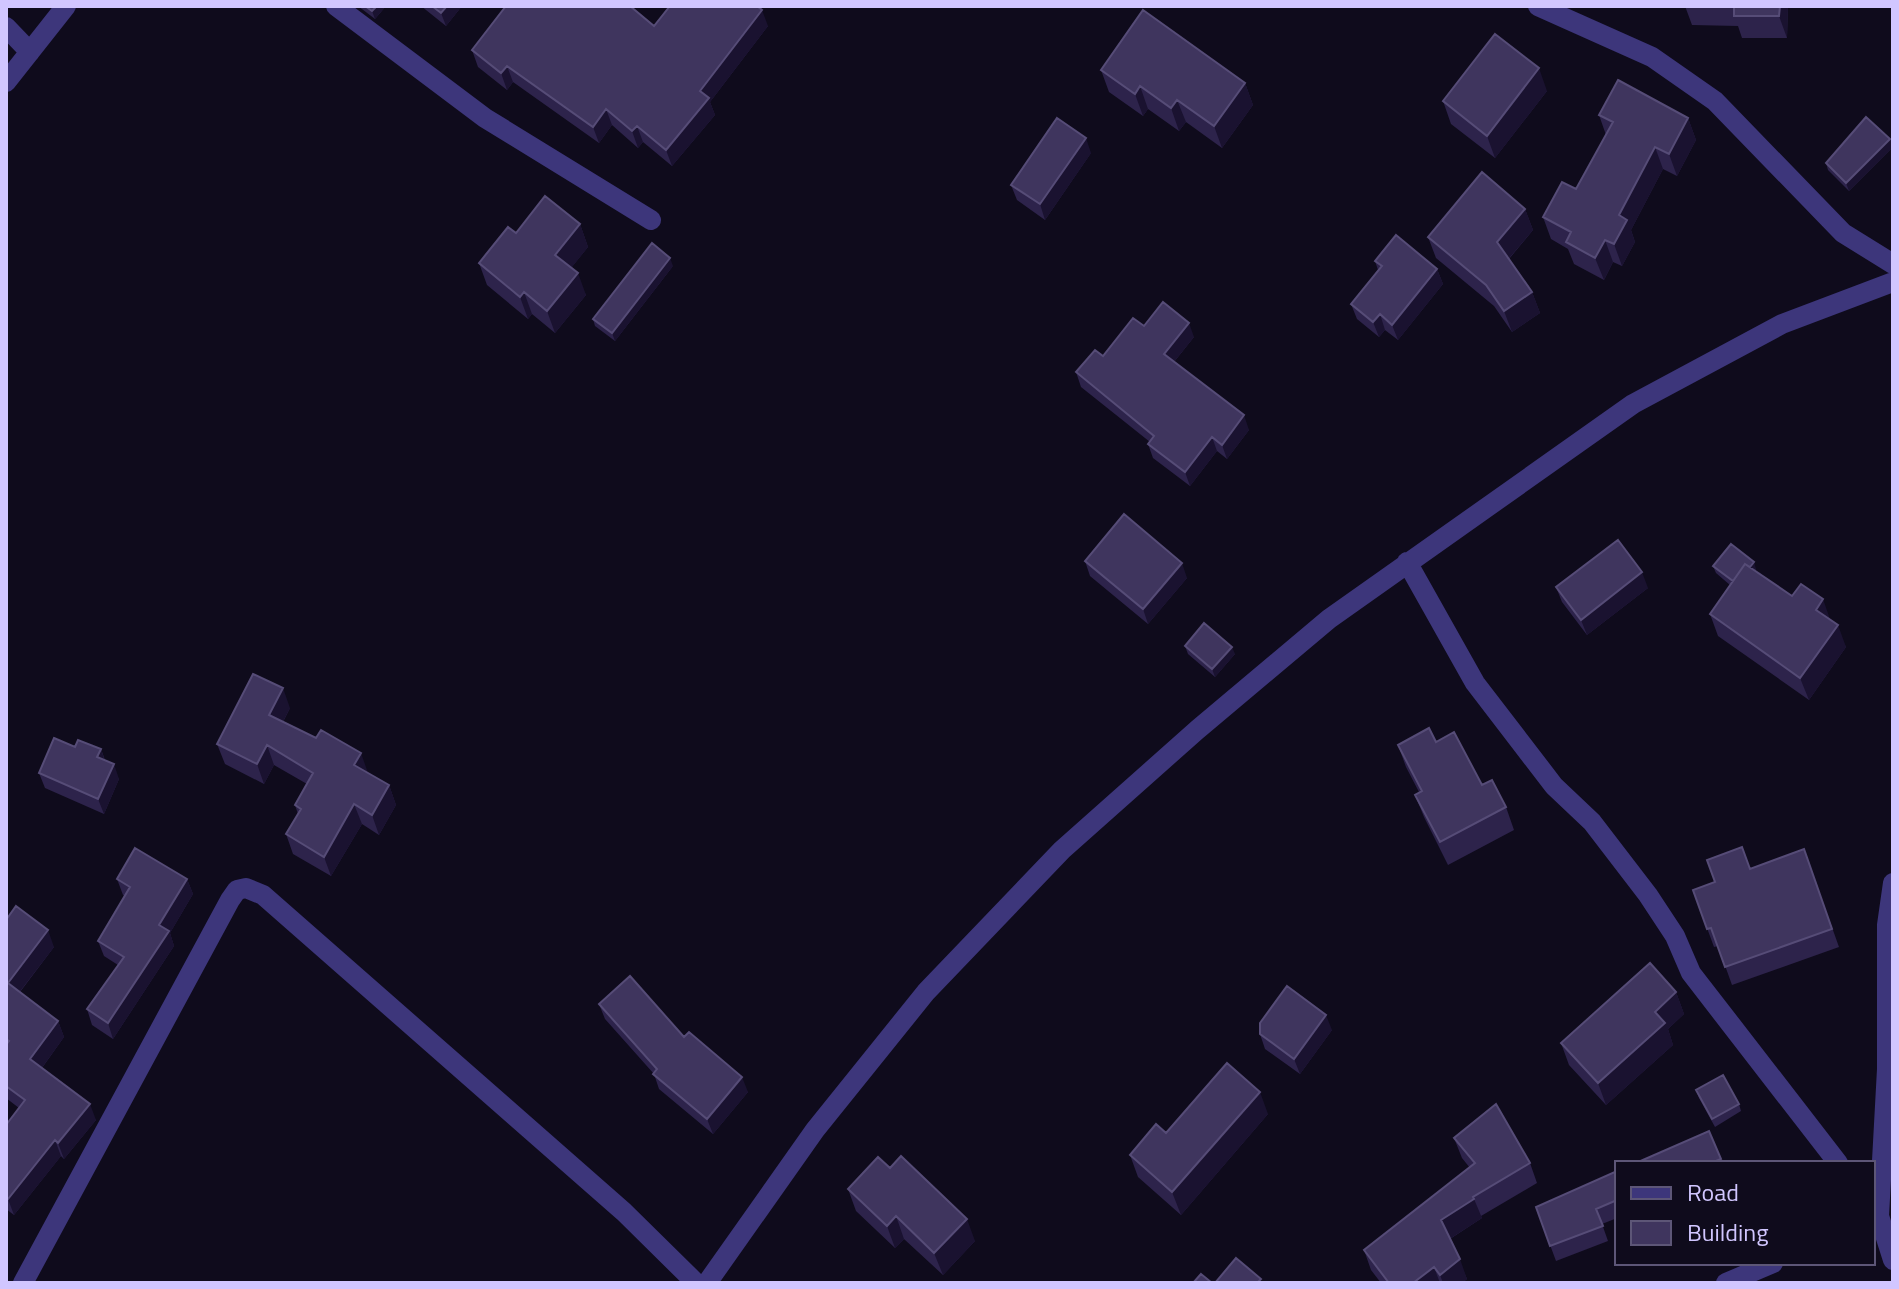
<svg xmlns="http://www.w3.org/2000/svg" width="1899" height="1289" viewBox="0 0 1899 1289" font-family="'Titillium Web',sans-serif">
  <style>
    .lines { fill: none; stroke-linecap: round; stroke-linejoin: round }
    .minor { stroke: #3d367b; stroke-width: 20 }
    .wall { fill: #2d234b }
    .shaded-wall { fill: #1a1230 }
    .building { fill: #3f355e; stroke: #564c77; stroke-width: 2 }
  </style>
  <rect width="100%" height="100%" fill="#0f0b1c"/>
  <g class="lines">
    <path class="minor" d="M336 6 485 118 651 220
      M1538 6 1652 57 1715 101 1843 233 1893 264
      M6 27 30 52
      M6 82 66 6
      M1407 562 1475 683 1554 786 1592 822 1648 895 1675 936 1691 973 1838 1163
      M1893 883 1887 925V1069L1879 1216 1893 1260
      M23 1283 230 900 237 890 246 888 263 895 624 1212 696 1283
      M707 1283 815 1130 926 992 1062 850 1197 730 1329 619 1633 404 1782 324 1893 282
      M1726 1283 1773 1263"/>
  </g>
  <path class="wall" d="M358 6H386L375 19Z
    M421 6H462L446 26Z
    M1685 6H1788L1787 38H1742L1738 26 1692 25Z
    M654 26H768L710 102 715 115 672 166 643 142 638 148 612 125 599 143 513 82 507 90 478 67 472 50Z
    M1101 70 1245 83 1253 105 1222 148 1186 122 1179 131 1148 109 1143 116 1109 92Z
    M1547 91 1495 158 1451 124 1443 101Z
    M1599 115 1688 118 1696 140 1677 176 1663 169 1631 230 1635 242 1622 266 1613 262 1604 280 1574 264 1568 249 1551 239 1543 217 1576 189 1606 135Z
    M1890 139 1893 147 1849 191 1828 170 1826 163Z
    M1091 153 1045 220 1017 200 1011 185Z
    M1525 209 1533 230 1509 259 1532 292 1540 313 1512 332 1494 306 1436 258 1428 237Z
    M580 224 588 247 571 268 586 295 555 333 532 314 528 319 487 285 479 263 516 233Z
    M1375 261 1437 269 1443 284 1398 340 1385 330 1379 337 1357 319 1351 304 1378 270Z
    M673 266 615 341 595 326 593 319Z
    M1144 326 1194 337 1174 362 1249 430 1227 459 1217 451 1190 486 1153 458 1148 444 1150 442 1081 387 1076 372 1103 356Z
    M1085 561 1187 578 1148 624 1090 576Z
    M1713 566 1756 569 1755 571 1792 596 1831 620 1846 647 1809 700 1718 636 1710 614 1730 585 1716 573Z
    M1556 587 1648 588 1587 635 1562 602Z
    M1185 646 1235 654 1215 677 1188 654Z
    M290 708 283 722 389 785 396 805 379 835 362 824 331 876 293 854 286 834 298 814 295 805 307 784 274 765 264 784 225 764 217 744Z
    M1436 742 1506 807 1514 830 1448 865 1424 817 1415 795 1419 792 1406 767 1398 745Z
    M75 747 101 749 105 760 119 779 104 814 45 788 39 773Z
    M1804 849 1839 947 1732 985 1718 946 1714 947 1693 890Z
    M117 879H187L193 894 170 933 174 946 113 1039 92 1025 87 1009 118 965 104 956 98 941 125 896 123 895Z
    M6 920 54 947 20 992 58 1021 64 1037 42 1068 96 1120 64 1159 61 1156 14 1215 6 1209V1125L19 1108 6 1098Z
    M1676 992 1684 1014 1668 1029 1673 1045 1606 1105 1569 1065 1561 1043Z
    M599 1004 684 1037 748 1092 713 1134 659 1089 654 1074 605 1019Z
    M1332 1030 1300 1074 1265 1049 1260 1034Z
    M1696 1090 1739 1104 1741 1111 1715 1127 1699 1098Z
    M1268 1114 1181 1215 1138 1177 1130 1155 1166 1133Z
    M1454 1138 1530 1163 1537 1183 1481 1216 1482 1218 1450 1239 1467 1279 1462 1283H1381L1371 1270 1364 1250 1470 1168 1462 1158Z
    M890 1168 975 1241 943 1275 904 1239 895 1248 856 1211 848 1189Z
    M1617 1171V1218L1602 1224 1608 1241 1556 1261 1536 1207Z"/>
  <path class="shaded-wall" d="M377 6H386L375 19 372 11Z
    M447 6H462L446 26 441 13Z
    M1780 6H1788L1787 38 1779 16Z
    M762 10 768 26 710 102 715 115 672 166 666 150 700 91Z
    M507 66 513 82 507 90 501 73Z
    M1539 68 1547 91 1495 158 1487 136Z
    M1245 83 1253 105 1222 148 1214 126Z
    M1140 86 1148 109 1143 116 1135 94Z
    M1177 100 1186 122 1179 131 1171 108Z
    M606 109 612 125 599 143 593 127Z
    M1688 118 1696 140 1677 176 1669 154Z
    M637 126 643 142 638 148 632 131Z
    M1086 138 1091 153 1045 220 1040 204Z
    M1890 139 1893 147 1849 191 1846 183Z
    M1655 147 1663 169 1631 230 1635 242 1622 266 1614 244 1619 215Z
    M1525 209 1533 230 1505 263 1497 242Z
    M580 224 588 247 564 277 555 255Z
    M1605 240 1613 262 1604 280 1595 258Z
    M670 258 673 266 615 341 612 333Z
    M1437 269 1443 284 1398 340 1392 325Z
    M578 273 586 295 555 333 547 311Z
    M524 292 532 314 528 319 520 297Z
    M1532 292 1540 313 1512 332 1504 311Z
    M1380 314 1385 330 1379 337 1373 322Z
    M1189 323 1194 337 1169 368 1164 354Z
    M1244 415 1249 430 1227 459 1222 445Z
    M1212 437 1217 451 1190 486 1185 472Z
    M1754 562 1756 569 1738 591 1736 584Z
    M1182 563 1187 578 1148 624 1143 609Z
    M1642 572 1648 588 1587 635 1581 620Z
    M1823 599 1831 622 1816 610Z
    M1838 625 1846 647 1809 700 1800 678Z
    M1232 647 1235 654 1215 677 1212 669Z
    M283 688 290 708 276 735 269 715Z
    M267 745 274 765 264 784 257 764Z
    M101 749 106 765 97 757Z
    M361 753 368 773 354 765Z
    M114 764 119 779 104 814 98 799Z
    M389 785 396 805 379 835 372 815Z
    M354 804 362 824 331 876 324 857Z
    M187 879 193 894 170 933 174 946 113 1039 108 1023 159 925Z
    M48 930 54 947 14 999 8 983Z
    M1676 992 1684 1014 1668 1029 1673 1045 1606 1105 1598 1083 1655 1012Z
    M1326 1015 1332 1030 1300 1074 1294 1059Z
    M58 1021 64 1037 36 1076 30 1059Z
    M742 1077 748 1092 713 1134 707 1119Z
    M1260 1092 1268 1114 1181 1215 1172 1192Z
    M90 1104 96 1120 64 1159 58 1143Z
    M55 1140 61 1156 14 1215 8 1199Z
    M1474 1199 1482 1218 1448 1240 1441 1220Z
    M896 1216 904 1239 895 1248 887 1226Z
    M967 1219 975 1241 943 1275 934 1253Z
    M1460 1259 1467 1279 1462 1283H1443L1440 1275Z
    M1434 1267 1440 1283H1413Z"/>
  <path class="building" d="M365 6H377L372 11Z
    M432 6H447L441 13Z
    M506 6H630L654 26 670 6H757L762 10 700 91 709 98 666 150 637 126 632 131 606 109 593 127 507 66 501 73 472 50Z
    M1734 6H1780L1779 16H1734Z
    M1143 10 1245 83 1214 126 1177 100 1171 108 1140 86 1135 94 1101 70Z
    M1495 34 1539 68 1487 136 1443 101Z
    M1618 80 1688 118 1669 154 1655 147 1619 215 1627 220 1614 244 1605 240 1595 258 1566 242 1571 232 1543 217 1562 182 1576 189 1613 122 1599 115Z
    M1866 117 1890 139 1846 183 1826 163Z
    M1057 118 1086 138 1040 204 1011 185Z
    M1482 172 1525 209 1497 242 1532 292 1504 311 1486 285 1428 237Z
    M545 196 580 224 555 255 578 273 547 311 524 292 520 297 479 263 508 227 516 233Z
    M1396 235 1437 269 1392 325 1380 314 1373 322 1351 304 1382 266 1375 261Z
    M652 243 670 258 612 333 593 319Z
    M1163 302 1189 323 1164 354 1244 415 1222 445 1212 437 1185 472 1148 444 1154 436 1076 372 1095 350 1103 356 1133 318 1144 326Z
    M1124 514 1182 563 1143 609 1085 561Z
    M1618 540 1642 572 1581 620 1556 587Z
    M1731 544 1754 562 1750 567 1745 564 1733 581 1713 566Z
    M1745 564 1792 596 1801 584 1823 599 1816 610 1838 625 1800 678 1710 614Z
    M1204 623 1232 647 1212 669 1185 646Z
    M253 674 283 688 269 715 316 738 321 730 361 753 354 765 389 785 372 815 354 804 324 857 286 834 301 809 295 805 313 773 267 745 257 764 217 744Z
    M1429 728 1436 742 1454 732 1482 785 1492 780 1506 807 1440 842 1415 795 1422 791 1398 745Z
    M54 738 75 747 78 740 101 749 97 757 114 764 98 799 39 773Z
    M1742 847 1750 869 1804 849 1832 929 1725 967 1711 928 1707 929 1693 890 1715 882 1707 860Z
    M135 848 187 879 159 925 169 931 108 1023 87 1009 124 957 98 941 130 887 117 879Z
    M16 906 48 930 8 983 58 1021 30 1059 90 1104 58 1143 55 1140 8 1199 6 1197V1125L25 1100 6 1086V1045L9 1041 6 1039V920Z
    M1650 963 1676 992 1655 1012 1665 1023 1598 1083 1561 1043Z
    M630 976 684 1037 689 1032 742 1077 707 1119 653 1074 657 1069 599 1004Z
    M1287 986 1326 1015 1294 1059 1260 1034V1023Z
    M1227 1063 1260 1092 1172 1192 1130 1155 1156 1124 1166 1133Z
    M1723 1075 1739 1104 1712 1119 1696 1090Z
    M1496 1104 1530 1163 1473 1197 1474 1199 1441 1220 1460 1259 1440 1275 1434 1267 1413 1283H1389L1364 1250 1475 1163 1454 1138Z
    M1709 1131 1721 1159 1711 1163H1636Z
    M901 1156 967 1219 934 1253 896 1216 887 1226 848 1189 878 1157 890 1168Z
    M1617 1171V1200L1596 1209 1603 1226 1550 1246 1536 1207Z
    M1236 1258 1261 1279 1257 1283H1215Z
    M1201 1274 1212 1283H1193Z"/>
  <rect width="1899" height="1289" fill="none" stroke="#d1c6ff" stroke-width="16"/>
  <rect x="1615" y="1161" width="260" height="104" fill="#0f0b1c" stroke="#5d5677" stroke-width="2"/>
  <rect x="1631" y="1187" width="40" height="12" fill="#3d367b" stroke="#5d5677" stroke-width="2"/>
  <text x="1687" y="1201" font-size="24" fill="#d1c6ff">Road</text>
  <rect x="1631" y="1221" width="40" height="24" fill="#3f355e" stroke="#5d5677" stroke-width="2"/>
  <text x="1687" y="1241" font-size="24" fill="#d1c6ff">Building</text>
</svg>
